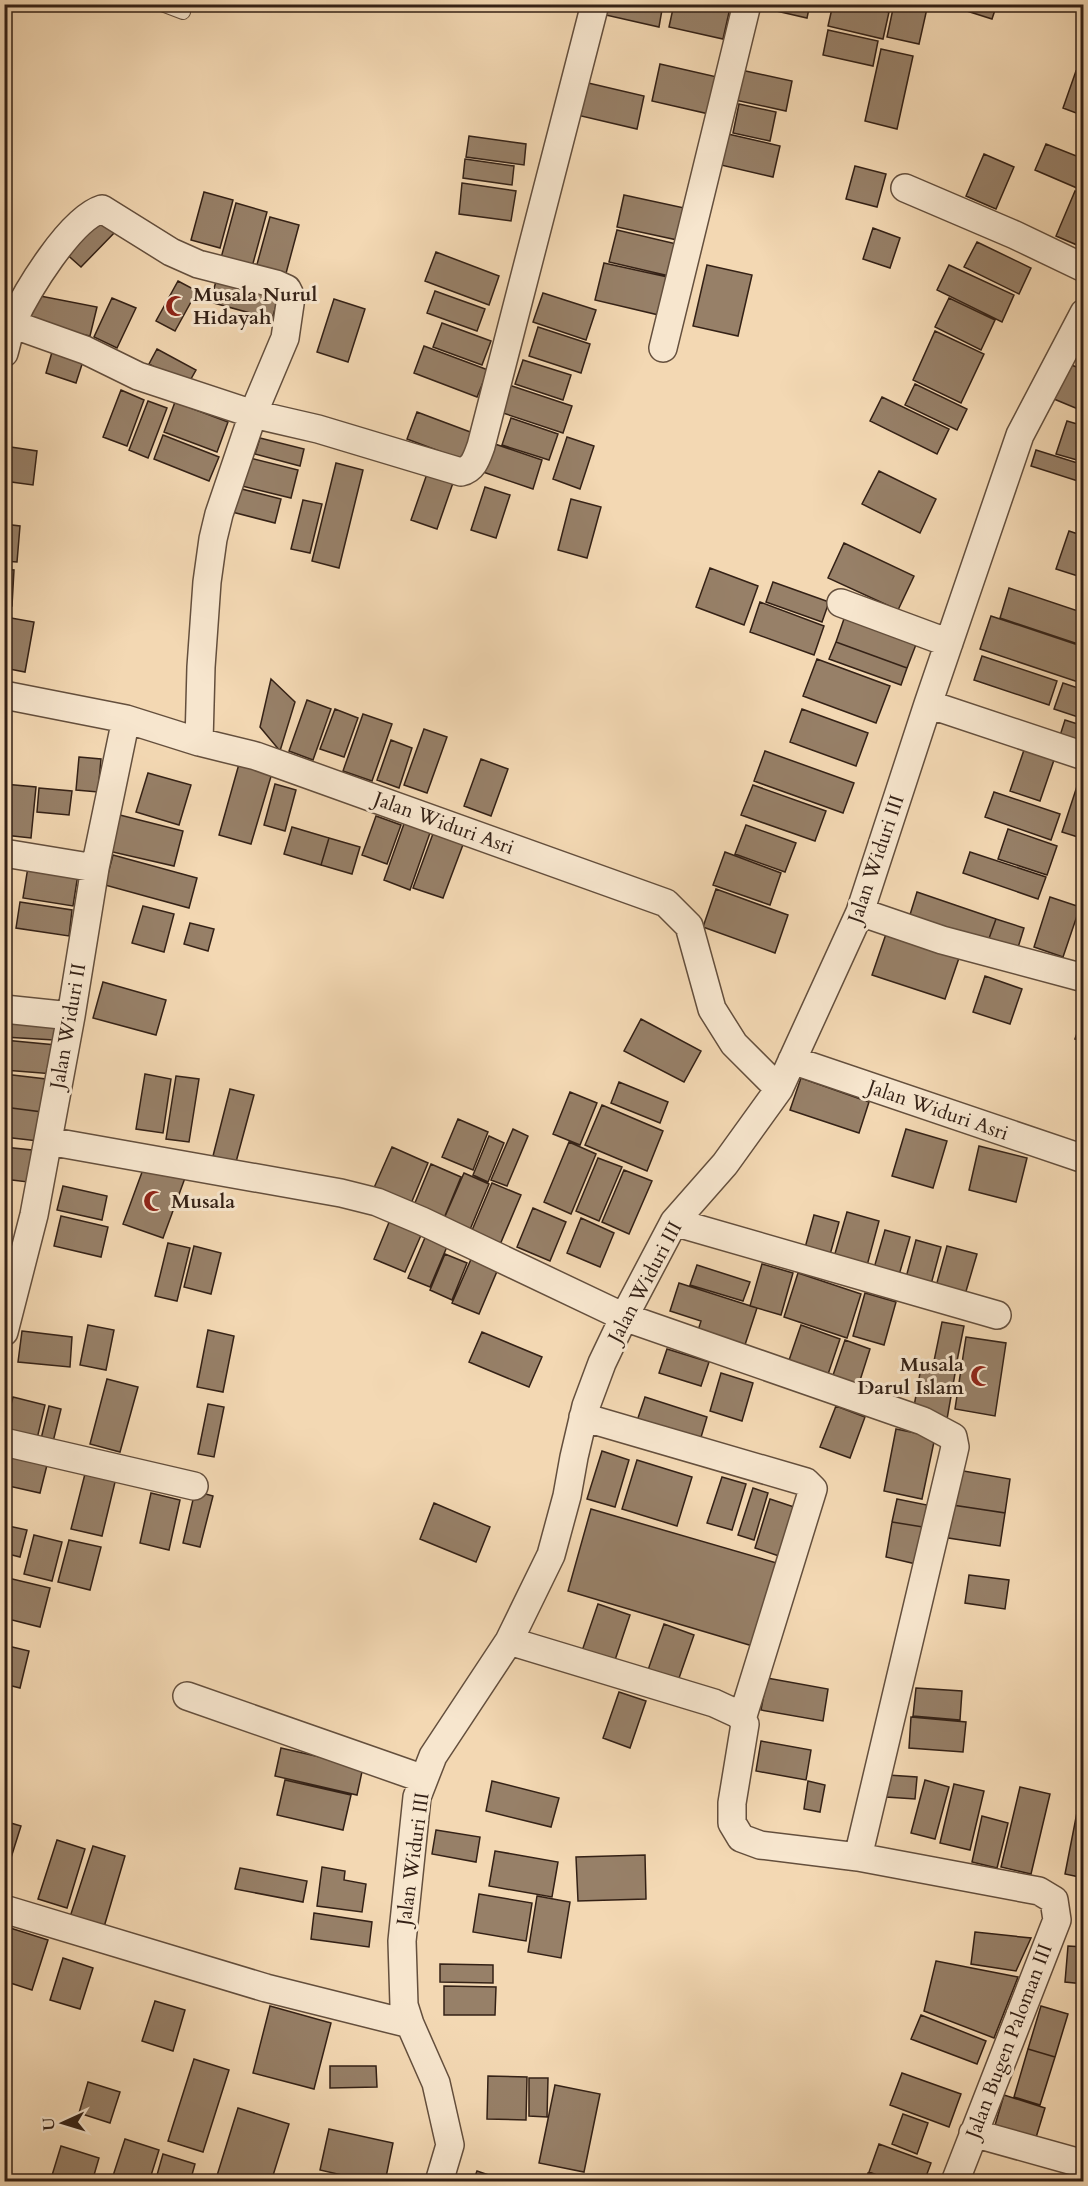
<svg xmlns="http://www.w3.org/2000/svg" width="1088" height="2186" viewBox="0 0 1088 2186" font-family="Cardo,serif">
  <style>
    .building { fill: #978068; stroke: #342116; stroke-width: 1.5 }
    .lines { fill: none; stroke-linecap: round; stroke-linejoin: round }
    .service-casing { stroke: #644f3d; stroke-width: 16 }
    .minor-casing { stroke: #644f3d; stroke-width: 30 }
    .service { stroke: #f7e6ce; stroke-width: 14 }
    .minor { stroke: #f7e6ce; stroke-width: 27 }
    .labels { text-anchor: middle; dominant-baseline: central; stroke-width: 6; stroke-linejoin: round; paint-order: stroke }
    .poi-label { font-size: 20px; font-weight: bold; fill: #342116; stroke: #f7e6ce; text-anchor: start }
    .street-label { font-size: 20px; fill: #342116; stroke: #f7e6ce }
  </style>
  <rect width="100%" height="100%" fill="#f3d8b3"/>
  <filter id="stains"><feTurbulence type="fractalNoise" baseFrequency=".00333" numOctaves="4"/><feColorMatrix values="0 0 0 0 .2 0 0 0 0 .09 0 0 0 0 .02 0 0 0 .5 -.17"/></filter>
  <radialGradient id="worn" r=".72"><stop offset=".6" stop-color="#630" stop-opacity="0"/><stop offset="1" stop-color="#630" stop-opacity=".3"/></radialGradient>
  <path class="building" d="M600 4H663L659 27 597 13Z
    M674 4H712L730 8 723 39 669 27Z
    M764 4H810L807 18 763 8Z
    M833 4H854L889 12 883 39 828 26Z
    M894 4H928L919 44 887 37Z
    M952 4H997L992 19 951 6Z
    M828 30 878 41 873 66 823 55Z
    M881 49 913 56 897 129 865 121Z
    M660 64 717 77 709 114 652 101Z
    M741 70 792 81 786 111 735 100Z
    M1076 71 1084 74V116L1063 108Z
    M584 82 644 96 637 129 577 115Z
    M739 104 776 112 770 141 733 133Z
    M728 134 780 146 773 177 721 165Z
    M469 136 526 144 524 165 466 157Z
    M1046 144 1084 159V191L1035 170Z
    M984 154 1014 167 996 209 966 196Z
    M465 159 514 166 512 185 463 178Z
    M855 166 886 174 877 207 846 199Z
    M462 183 516 191 511 221 459 214Z
    M1075 191 1084 195V248L1056 236Z
    M204 192 233 200 220 248 191 240Z
    M624 195 689 209 682 241 617 227Z
    M236 203 267 212 252 267 221 258Z
    M100 213 117 230 81 267 63 251Z
    M270 217 299 225 285 277 256 268Z
    M873 228 900 238 890 268 863 259Z
    M617 230 685 246 678 278 609 262Z
    M977 242 1031 268 1019 294 964 267Z
    M436 252 499 276 489 305 425 281Z
    M604 263 672 278 663 316 595 300Z
    M707 265 752 275 738 336 693 326Z
    M949 265 1014 295 1002 322 937 290Z
    M217 278 279 296 272 319 210 302Z
    M178 281 197 291 175 331 156 321Z
    M435 291 485 309 477 331 427 313Z
    M543 293 596 310 586 340 533 322Z
    M30 294 97 307 90 336 24 323Z
    M112 298 136 308 117 348 94 337Z
    M949 298 995 320 981 350 935 327Z
    M334 299 365 309 348 362 317 352Z
    M442 323 491 341 482 365 433 347Z
    M538 327 590 344 581 373 529 356Z
    M935 331 984 354 961 403 913 380Z
    M54 345 85 355 76 383 46 373Z
    M424 346 488 370 477 397 414 373Z
    M157 349 196 370 187 386 149 364Z
    M523 360 571 375 563 400 515 384Z
    M1069 364 1084 370V396L1078 409 1054 399Z
    M915 384 967 409 957 430 905 405Z
    M509 385 572 406 563 433 500 412Z
    M121 390 144 400 127 446 103 437Z
    M882 397 949 429 937 454 870 421Z
    M148 401 167 408 148 458 129 450Z
    M175 402 228 422 217 452 164 432Z
    M417 412 473 433 463 460 407 439Z
    M511 418 558 434 549 460 502 445Z
    M1067 421 1084 426V462L1056 454Z
    M163 435 219 457 209 481 154 459Z
    M567 437 594 446 580 489 553 479Z
    M260 438 304 449 300 466 255 454Z
    M492 443 542 460 533 489 483 472Z
    M4 446 37 451 33 485 4 481Z
    M1036 450 1084 465V483L1031 466Z
    M250 458 298 470 291 498 242 486Z
    M336 463 363 470 339 568 312 561Z
    M428 471 454 480 437 529 411 520Z
    M879 471 936 499 920 533 862 504Z
    M234 487 281 499 275 523 228 511Z
    M485 487 510 495 496 538 471 530Z
    M571 499 601 507 587 558 558 550Z
    M303 500 322 504 310 553 291 549Z
    M4 524 20 526 17 562 4 561Z
    M1069 531 1084 536V578L1056 569Z
    M844 543 914 576 898 610 828 578Z
    M710 568 758 586 744 625 696 607Z
    M4 569 14 570 12 606 4 605Z
    M773 582 829 602 822 622 766 602Z
    M1009 588 1084 613V646L1000 618Z
    M760 602 824 626 814 655 750 632Z
    M845 616 917 642 907 668 836 642Z
    M991 616 1084 647V684L980 649Z
    M11 618 34 622 25 672 4 668V653Z
    M836 642 907 668 901 685 829 659Z
    M982 656 1057 681 1049 705 974 680Z
    M817 659 890 686 876 723 803 696Z
    M271 679 295 702 280 751 260 727Z
    M1063 683 1084 690V719L1054 709Z
    M307 700 331 709 313 760 289 751Z
    M335 709 358 718 344 757 320 749Z
    M802 709 868 733 856 766 790 742Z
    M363 714 392 724 372 781 343 771Z
    M1065 720 1084 726V750L1058 742Z
    M424 729 447 737 427 793 404 785Z
    M391 740 412 748 399 788 377 780Z
    M1024 750 1054 760 1040 801 1010 791Z
    M765 751 854 783 843 813 754 781Z
    M79 757 101 759 98 792 76 790Z
    M481 759 508 769 491 816 464 806Z
    M239 764 272 773 251 844 219 835Z
    M1082 771H1084V839L1062 832Z
    M148 773 191 785 179 825 136 812Z
    M4 784 36 787 31 838 4 835Z
    M275 784 296 790 285 831 264 825Z
    M753 785 826 811 815 841 741 815Z
    M39 788 72 791 69 815 37 812Z
    M994 792 1060 814 1051 840 985 817Z
    M112 813 183 831 174 866 104 850Z
    M376 816 401 825 387 864 362 855Z
    M405 821 431 830 410 890 384 880Z
    M746 825 796 843 785 872 735 854Z
    M292 827 329 838 321 865 284 854Z
    M1008 829 1057 846 1047 875 998 859Z
    M434 831 464 842 443 898 413 888Z
    M329 838 360 847 352 874 321 865Z
    M725 852 781 873 770 905 713 885Z
    M970 852 1046 877 1038 899 963 873Z
    M113 855 197 878 189 908 105 885Z
    M28 867 78 874 73 906 23 898Z
    M716 889 788 915 775 953 703 927Z
    M917 892 996 919 987 944 909 918Z
    M1050 897 1080 907 1063 957 1034 947Z
    M20 902 72 910 69 936 16 928Z
    M143 906 174 914 164 952 132 943Z
    M996 919 1024 928 1016 954 987 944Z
    M190 923 214 929 208 951 184 944Z
    M4 934 11 935 4 988Z
    M886 934 959 958 945 999 872 975Z
    M985 976 1022 989 1010 1024 973 1012Z
    M103 982 166 1000 156 1035 93 1018Z
    M4 1013 56 1017 54 1040 4 1037Z
    M1084 1013V1042L1075 1039Z
    M641 1019 701 1051 684 1082 624 1051Z
    M4 1040 56 1045 54 1074 4 1070Z
    M4 1074 46 1079 42 1112 4 1107Z
    M145 1074 171 1079 163 1133 136 1129Z
    M176 1076 199 1079 189 1142 166 1139Z
    M801 1078 869 1102 859 1133 790 1110Z
    M619 1082 668 1102 660 1123 611 1103Z
    M230 1089 254 1095 236 1162 213 1156Z
    M570 1092 597 1103 580 1145 553 1134Z
    M602 1105 663 1131 647 1171 585 1145Z
    M4 1107 42 1112 38 1141 4 1137Z
    M458 1119 488 1132 473 1170 442 1157Z
    M513 1129 528 1136 507 1186 491 1180Z
    M906 1129 947 1141 933 1188 892 1176Z
    M489 1136 504 1143 488 1182 473 1175Z
    M569 1142 596 1154 571 1214 544 1202Z
    M979 1146 1027 1158 1016 1202 969 1190Z
    M4 1147 32 1150 28 1182 4 1179Z
    M392 1147 428 1163 410 1206 373 1190Z
    M598 1158 622 1167 599 1221 576 1211Z
    M145 1164 185 1178 163 1238 123 1224Z
    M431 1164 461 1177 442 1223 412 1210Z
    M624 1170 652 1181 629 1234 602 1222Z
    M464 1173 489 1184 469 1232 443 1221Z
    M492 1183 521 1195 499 1247 470 1235Z
    M63 1186 107 1196 102 1220 57 1210Z
    M533 1208 566 1222 550 1261 517 1247Z
    M847 1212 879 1221 865 1273 832 1264Z
    M814 1215 839 1222 828 1262 803 1255Z
    M61 1216 108 1227 101 1257 54 1246Z
    M581 1218 614 1233 600 1267 567 1253Z
    M390 1220 422 1233 405 1272 374 1259Z
    M885 1230 910 1237 897 1282 872 1275Z
    M427 1233 449 1242 430 1287 408 1278Z
    M916 1240 941 1247 929 1292 904 1285Z
    M168 1243 190 1248 177 1301 155 1296Z
    M194 1246 221 1253 211 1294 184 1287Z
    M947 1246 977 1254 964 1298 935 1290Z
    M445 1254 467 1263 452 1300 430 1290Z
    M472 1257 498 1269 479 1314 452 1303Z
    M762 1264 793 1273 781 1315 750 1306Z
    M697 1265 750 1282 743 1301 690 1285Z
    M798 1273 861 1294 847 1338 784 1317Z
    M679 1283 757 1308 742 1354 695 1340 701 1321 670 1311Z
    M865 1293 896 1302 884 1345 853 1336Z
    M942 1322 964 1326 956 1366 934 1361Z
    M88 1325 114 1330 106 1370 80 1365Z
    M801 1325 840 1339 825 1383 786 1369Z
    M208 1330 234 1336 223 1392 197 1387Z
    M22 1331 72 1337 70 1367 18 1362Z
    M482 1332 542 1357 529 1387 469 1362Z
    M966 1337 1006 1343 995 1416 955 1409Z
    M845 1340 870 1349 856 1393 830 1384Z
    M667 1349 709 1362 701 1386 659 1373Z
    M922 1362 956 1368 947 1419 913 1412Z
    M721 1373 753 1383 742 1421 710 1411Z
    M107 1379 138 1387 120 1452 90 1444Z
    M13 1397 45 1405 36 1443 4 1431Z
    M645 1397 707 1417 699 1444 636 1424Z
    M208 1404 224 1407 214 1457 198 1454Z
    M49 1406 61 1409 52 1446 40 1443Z
    M836 1406 865 1417 850 1458 820 1447Z
    M896 1429 935 1437 922 1499 884 1491Z
    M4 1450 48 1461 40 1493 4 1485Z
    M602 1451 629 1460 615 1507 587 1499Z
    M637 1460 692 1477 677 1526 622 1509Z
    M952 1469 1010 1479 1005 1513 946 1504Z
    M86 1470 116 1478 102 1536 71 1529Z
    M722 1477 746 1484 732 1530 707 1523Z
    M753 1488 768 1493 754 1540 738 1535Z
    M195 1491 213 1496 200 1547 183 1543Z
    M151 1493 180 1500 169 1550 140 1543Z
    M770 1499 794 1507 779 1556 755 1548Z
    M897 1499 927 1505 923 1527 892 1522Z
    M434 1503 490 1527 476 1562 420 1539Z
    M946 1504 1005 1513 1000 1546 942 1537Z
    M591 1509 780 1564 756 1647 568 1591Z
    M892 1522 923 1527 916 1564 886 1557Z
    M4 1525 27 1530 20 1557 4 1553Z
    M34 1535 62 1542 52 1581 24 1574Z
    M69 1540 101 1547 90 1590 58 1582Z
    M969 1575 1009 1580 1005 1609 965 1603Z
    M4 1577 50 1588 40 1627 4 1618Z
    M598 1604 630 1615 614 1663 582 1651Z
    M664 1624 694 1635 678 1681 648 1670Z
    M4 1645 29 1651 20 1688 4 1684Z
    M767 1678 828 1689 823 1721 761 1710Z
    M916 1688 962 1691 960 1720 913 1716Z
    M619 1692 646 1701 630 1748 603 1738Z
    M911 1717 966 1722 963 1752 909 1748Z
    M761 1741 811 1750 806 1780 756 1771Z
    M281 1748 363 1767 357 1795 275 1776Z
    M888 1775 917 1777 915 1799 886 1797Z
    M285 1780 351 1795 343 1830 277 1815Z
    M925 1780 949 1787 935 1839 911 1833Z
    M492 1781 559 1798 551 1827 486 1811Z
    M808 1781 825 1785 820 1812 804 1809Z
    M954 1784 984 1791 970 1850 940 1843Z
    M1020 1787 1050 1794 1031 1874 1001 1867Z
    M1080 1797 1084 1798V1878L1065 1874Z
    M982 1816 1008 1823 997 1868 972 1862Z
    M4 1821 21 1826 4 1880Z
    M436 1830 480 1837 476 1862 432 1854Z
    M57 1840 85 1849 67 1908 38 1899Z
    M93 1846 125 1856 104 1927 70 1917Z
    M495 1851 558 1862 552 1897 489 1886Z
    M645 1855 646 1899 578 1901 576 1857Z
    M322 1867 345 1871 344 1880 366 1884 362 1912 317 1906Z
    M240 1868 307 1881 303 1902 235 1889Z
    M479 1894 532 1903 526 1941 473 1932Z
    M537 1896 570 1902 561 1958 528 1952Z
    M314 1913 372 1922 369 1947 311 1939Z
    M4 1926 48 1940 32 1990 4 1981Z
    M975 1932 1031 1938 1016 1971 971 1964Z
    M1068 1946 1084 1947V1984L1065 1982Z
    M63 1958 93 1968 80 2009 50 2000Z
    M936 1961 1018 1977 994 2038 924 2011Z
    M440 1964 493 1965V1983L440 1982Z
    M444 1986 496 1987 495 2015H444Z
    M155 2001 185 2010 173 2051 142 2041Z
    M270 2006 331 2023 314 2089 253 2073Z
    M1041 2006 1068 2014 1055 2057 1028 2049Z
    M921 2015 986 2041 977 2064 911 2039Z
    M1028 2049 1055 2057 1040 2105 1014 2097Z
    M194 2059 229 2070 203 2152 168 2141Z
    M330 2066H376L377 2087 330 2088Z
    M902 2073 961 2094 949 2127 890 2105Z
    M488 2076 527 2077 526 2120 487 2119Z
    M529 2078H548L547 2117 529 2116Z
    M88 2082 120 2092 110 2123 79 2113Z
    M555 2085 600 2094 584 2172 539 2163Z
    M1004 2095 1045 2108 1034 2144 993 2132Z
    M238 2108 289 2124 271 2182H215Z
    M903 2114 928 2123 917 2154 892 2144Z
    M329 2129 393 2143 385 2182H372L320 2170Z
    M125 2139 159 2150 149 2182H111Z
    M879 2144 931 2163 924 2182H895L869 2172Z
    M61 2146 99 2158 92 2182H50Z
    M163 2154 195 2164 190 2182H155Z
    M477 2171 509 2182H473Z
    M868 2173 890 2182H865Z"/>
  <g class="lines">
    <defs>
      <path id="service" d="M162 4 183 12"/>
      <path id="minor" d="M905 188 1015 235 1084 268
        M12 324 85 350 138 376 253 414 318 429 461 472C474 469 477 457 481 446L595 4
        M663 348 747 4
        M4 353C7 343 9 331 13 321 27 291 70 219 102 209L171 252 198 264 276 284 287 289 291 297 285 338 253 414 219 514 213 539 207 582 201 667 199 742
        M841 603 949 643
        M4 695 126 719 199 742 256 756 666 903 689 926 712 1009 734 1044 779 1089
        M928 704 1084 756
        M4 853 95 868
        M860 912 942 940 1084 978
        M4 1009 71 1016
        M792 1060 1084 1159
        M48 1141 341 1193 377 1202 422 1221 624 1317 923 1421 953 1437 955 1447 952 1460 858 1857 1039 1891 1054 1900 1057 1920 955 2182
        M674 1222 997 1315
        M4 1332 34 1215 71 1016 95 868 126 719
        M583 1417 806 1482 813 1489 742 1719
        M4 1442 194 1486
        M509 1641 714 1703 740 1715 745 1724 732 1803V1823L741 1838 760 1845 858 1857
        M187 1696 424 1779
        M4 1909 266 1988 410 2024
        M973 2133 1084 2164
        M439 2182 450 2145 436 2083 410 2024 404 2005 402 1941 417 1797 433 1756 509 1641 551 1555 567 1496 574 1457 586 1406 602 1363 624 1317 674 1222 725 1164 779 1089 860 912 928 704 1020 435 1084 313"/>
    </defs>
    <use href="#service" class="service-casing"/>
    <use href="#minor" class="minor-casing"/>
    <use href="#service" class="service"/>
    <use href="#minor" class="minor"/>
  </g>
  <defs>
    <symbol id="mosque-bare" viewBox="-9 -9 18 18"><path d="M3.5-4.9A6 6 0 1 0 3.5 4.9A5 5 0 1 1 3.5-4.9Z" fill="#8f2418" stroke="#f7e6ce" stroke-width="2.5" paint-order="stroke"/></symbol>
  </defs>
  <g fill-rule="evenodd">
    <use href="#mosque-bare" x="161" y="291" width="30" height="30"/>
    <use href="#mosque-bare" x="139" y="1186" width="30" height="30"/>
    <use href="#mosque-bare" x="966" y="1361" width="30" height="30"/>
  </g>
  <g class="labels">
    <g class="poi-label">
      <text x="193" y="294">Musala Nurul<tspan x="193" dy="23">Hidayah</tspan></text>
      <text x="171" y="1201">Musala</text>
      <text x="964" y="1364" text-anchor="end">Musala<tspan x="964" dy="23">Darul Islam</tspan></text>
    </g>
    <g class="street-label">
      <text transform="translate(444 823) rotate(20)">Jalan Widuri Asri</text>
      <text transform="translate(876 859) rotate(-71)">Jalan Widuri III</text>
      <text transform="translate(68 1026) rotate(-80)">Jalan Widuri II</text>
      <text transform="translate(938 1110) rotate(19)">Jalan Widuri Asri</text>
      <text transform="translate(645 1282) rotate(-62)">Jalan Widuri III</text>
      <text transform="translate(413 1859) rotate(-82)">Jalan Widuri III</text>
      <text transform="translate(1009 2041) rotate(-69)">Jalan Bugen Paloman III</text>
    </g>
  </g>
  <rect width="1088" height="2186" fill="none" stroke="#f3d8b3" stroke-width="24"/>
  <rect x="6" y="6" width="1076" height="2174" fill="none" stroke="#342116" stroke-width="3"/>
  <rect x="12" y="12" width="1064" height="2162" fill="none" stroke="#342116" stroke-width="1.5"/>
  <g transform="translate(63 2123) rotate(266)" stroke="#f7e6ce" stroke-width="4.5" paint-order="stroke">
  <path d="M0-4.5L10 22L0 15L-10 22Z" fill="#342116"/>
  <text y="-9" font-size="16" font-weight="bold" text-anchor="middle" fill="#342116">U</text>
  </g>
  <rect width="100%" height="100%" filter="url(#stains)"/>
  <rect width="100%" height="100%" fill="url(#worn)"/>
</svg>
